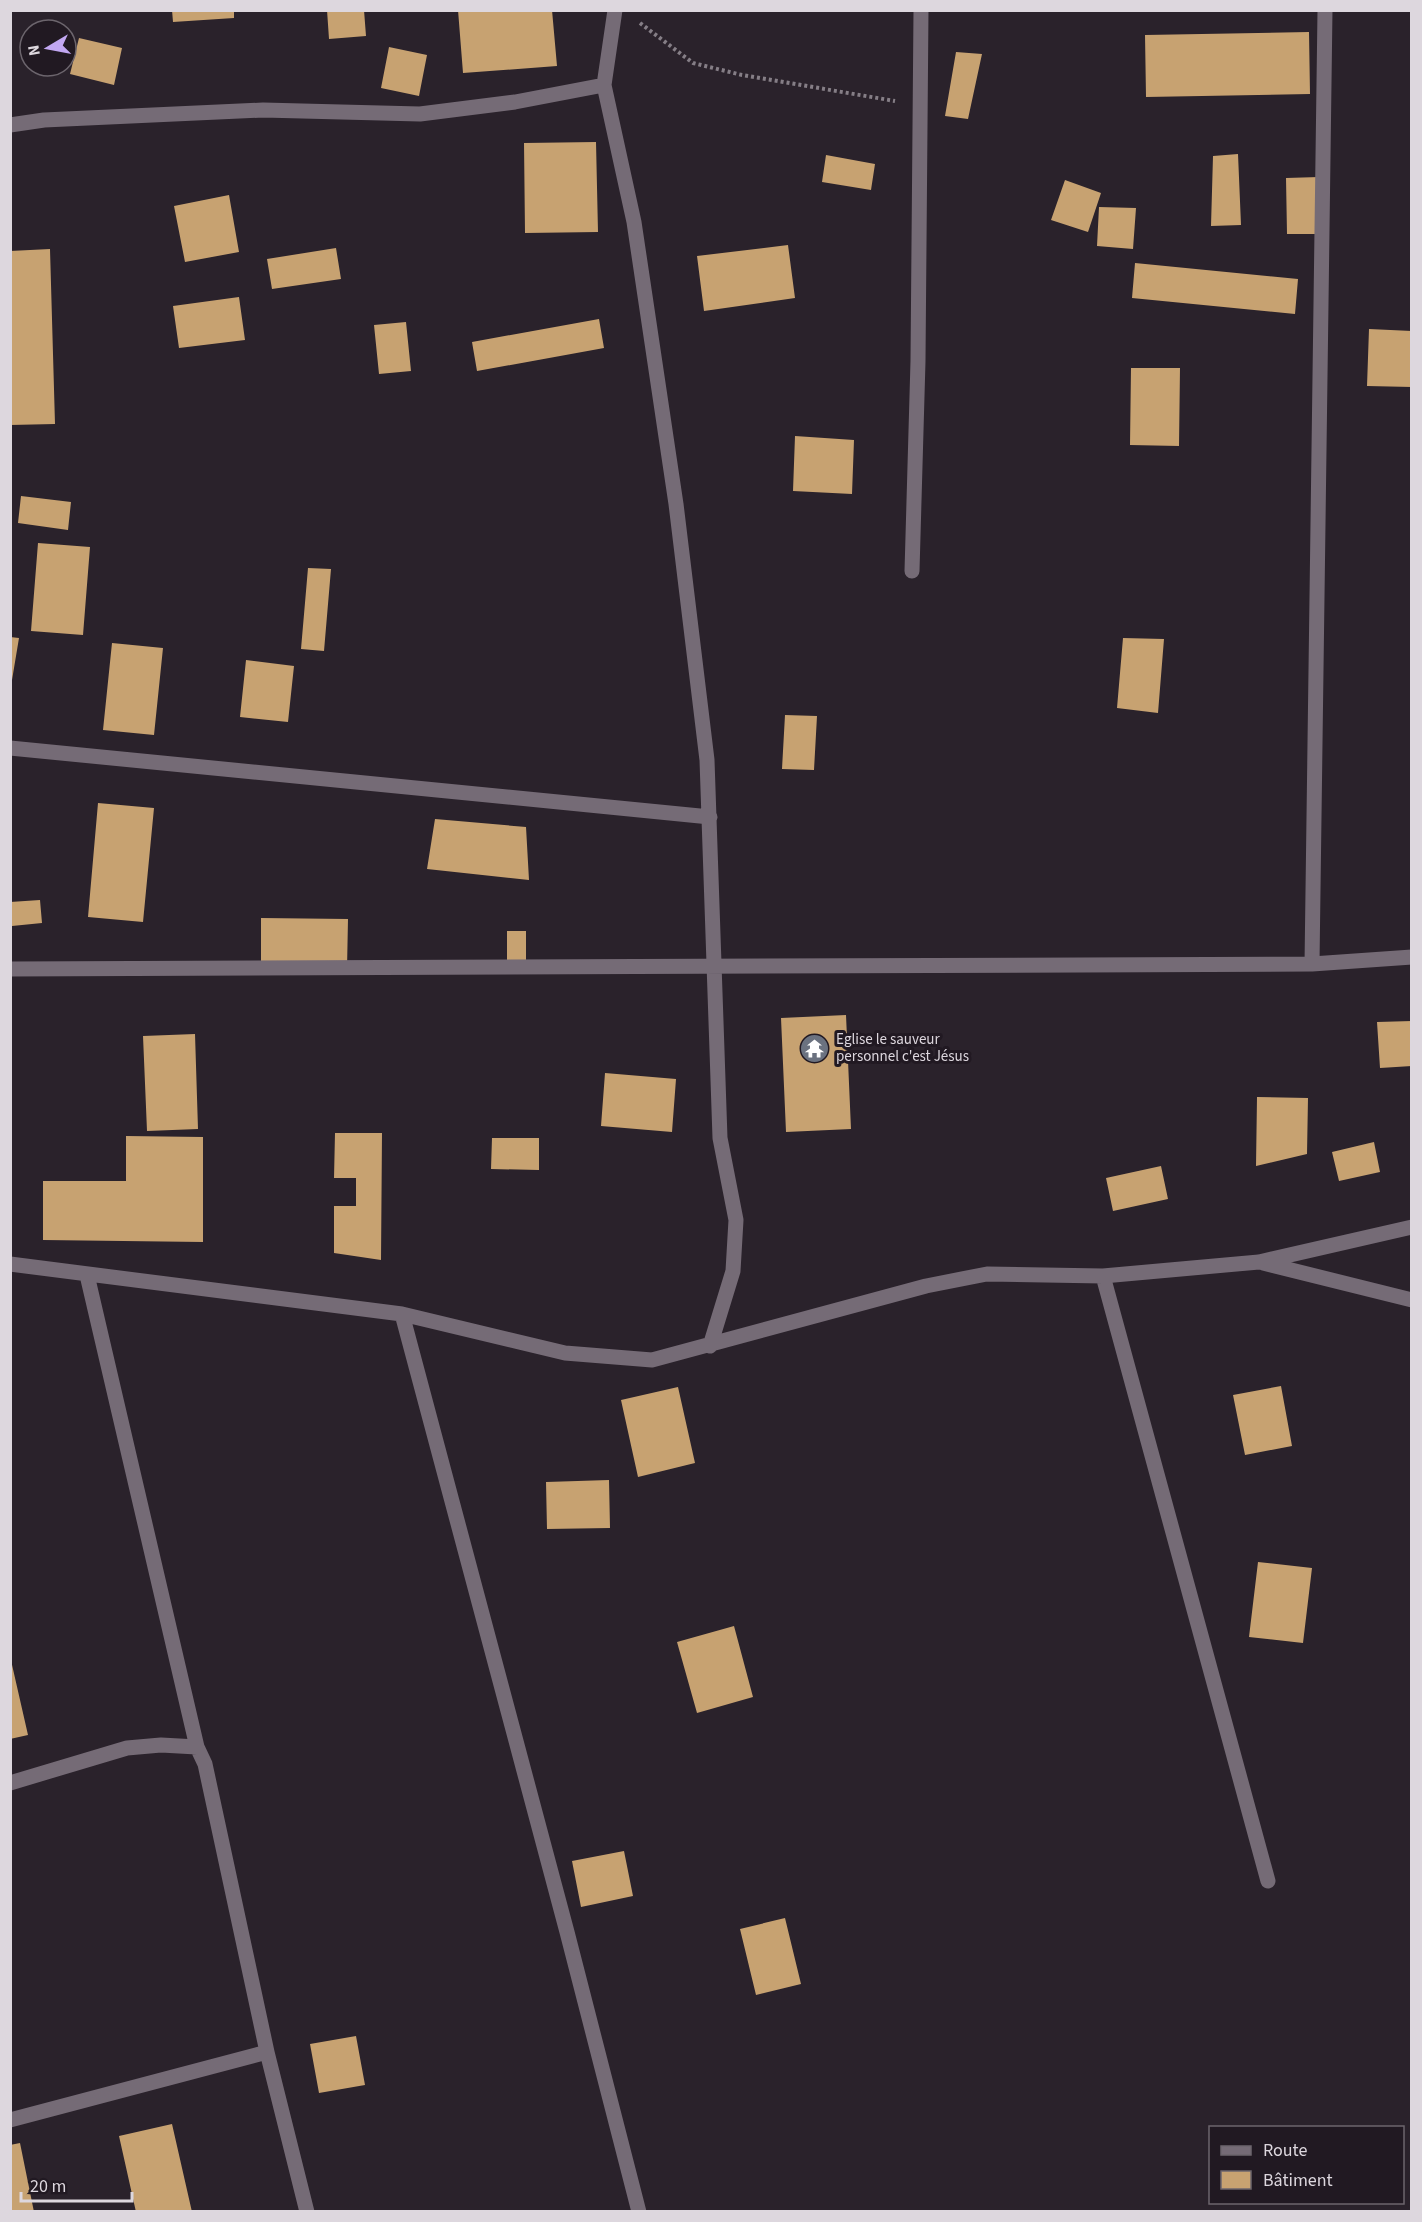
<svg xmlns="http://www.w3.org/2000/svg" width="1422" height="2222" viewBox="0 0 1422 2222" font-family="'Source Sans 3',sans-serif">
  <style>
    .building { fill: #c7a271 }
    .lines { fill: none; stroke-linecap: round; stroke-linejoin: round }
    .path { stroke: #857e86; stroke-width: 4; stroke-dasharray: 3 3; stroke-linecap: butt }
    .street { stroke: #756b76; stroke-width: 15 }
    .labels { text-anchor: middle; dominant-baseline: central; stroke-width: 6; stroke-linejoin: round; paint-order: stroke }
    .poi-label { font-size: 15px; fill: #ddd7de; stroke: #211922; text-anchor: start }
  </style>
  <rect width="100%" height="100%" fill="#2a222b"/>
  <path class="building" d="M172 10H234V18L173 22Z
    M327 10H364L366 36 329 39Z
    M458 10H552L557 66 463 73Z
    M1309 32 1310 94 1146 97 1145 35Z
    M79 38 122 48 114 85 70 74Z
    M389 47 427 55 419 96 381 88Z
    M956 52 982 54 968 119 945 116Z
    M596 142 598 232 525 233 524 143Z
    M1238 154 1241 225 1211 226 1213 156Z
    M826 155 875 164 871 190 822 182Z
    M1319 177 1320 234H1287L1286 178Z
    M1065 180 1101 193 1088 232 1051 220Z
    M229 195 239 252 185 262 174 206Z
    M1099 207 1136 208 1133 249 1097 246Z
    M788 245 795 298 704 311 697 256Z
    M336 248 341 279 272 289 267 259Z
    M50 249 55 424 10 425V251Z
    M1135 263 1298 279 1295 314 1132 298Z
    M239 297 245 340 179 348 173 306Z
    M599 319 604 348 477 371 472 342Z
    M406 322 411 371 379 374 374 325Z
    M1369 329 1412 331V387L1367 386Z
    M1131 368H1180L1179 446 1130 445Z
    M795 436 854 440 852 494 793 491Z
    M21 496 71 502 68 530 18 523Z
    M38 543 90 547 83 635 31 631Z
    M308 568 331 569 324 651 301 649Z
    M10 637 19 638 12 680H10Z
    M1123 638 1164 639 1158 713 1117 708Z
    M112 643 163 648 154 735 103 730Z
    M246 660 294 666 288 722 240 717Z
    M785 715 817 716 814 770 782 769Z
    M98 803 154 808 143 922 88 917Z
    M435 819 526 827 529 880 427 869Z
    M40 900 42 923 12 926 10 902Z
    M261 918 348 919 347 969 261 968Z
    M507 931H526V971H507Z
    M846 1015 851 1129 786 1132 781 1018Z
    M1412 1021V1066L1380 1068 1377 1022Z
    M195 1034 198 1129 147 1131 143 1036Z
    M605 1073 676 1079 672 1132 601 1126Z
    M1257 1097 1308 1098 1307 1154 1256 1166Z
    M335 1133H382L381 1260 334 1253V1206H356V1178H334Z
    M126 1136 203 1137V1242L43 1240V1181H126Z
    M492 1138H539V1170L491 1169Z
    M1374 1142 1380 1172 1339 1181 1332 1152Z
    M1161 1166 1168 1199 1113 1211 1106 1178Z
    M1281 1386 1292 1446 1245 1455 1233 1395Z
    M678 1387 695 1463 638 1477 621 1400Z
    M609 1480 610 1528 547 1529 546 1482Z
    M1258 1562 1312 1568 1303 1643 1249 1637Z
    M734 1626 753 1697 697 1713 677 1642Z
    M10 1656 28 1735 10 1739Z
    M624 1851 633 1896 581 1907 572 1861Z
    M785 1918 801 1984 756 1995 740 1929Z
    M356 2036 365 2085 319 2093 310 2044Z
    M172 2124 192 2212H136L119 2136Z
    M20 2143 34 2212H10V2145Z"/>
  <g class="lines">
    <path class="path" d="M640 23 693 63 742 75 895 101"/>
    <path class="street" d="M615 10 604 85 634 222 676 504 707 760 720 1138 736 1220 733 1271 710 1346
      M10 125 44 120 263 110 420 114 515 102 604 85
      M912 571 918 361 921 10
      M10 748 710 817
      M1312 964 1325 10
      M10 969 1312 964 1412 957
      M1263 1263 1412 1300
      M10 1264 402 1314 565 1353 652 1360 926 1286 987 1274 1103 1276 1259 1262 1412 1227
      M87 1275 197 1747
      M1103 1276 1268 1881
      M402 1314 567 1932 639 2212
      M10 1783 127 1748 161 1745 197 1747 205 1764 267 2052 307 2212
      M10 2120 267 2052"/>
  </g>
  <defs>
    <symbol id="temple-disc" viewBox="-11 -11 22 22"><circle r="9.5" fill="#6b7280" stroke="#211922"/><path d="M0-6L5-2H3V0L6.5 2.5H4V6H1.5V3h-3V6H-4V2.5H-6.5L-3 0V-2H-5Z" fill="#fff"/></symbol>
  </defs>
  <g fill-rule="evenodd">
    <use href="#temple-disc" x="798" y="1032" width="33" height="33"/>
  </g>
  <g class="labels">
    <g class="poi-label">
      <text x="836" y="1039">Eglise le sauveur<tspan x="836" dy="17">personnel c'est Jésus</tspan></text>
    </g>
  </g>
  <rect width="1422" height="2222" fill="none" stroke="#ddd7de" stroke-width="24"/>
  <rect x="1209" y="2126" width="195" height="78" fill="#211922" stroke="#6c656d" stroke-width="1.5"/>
  <rect x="1221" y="2146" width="30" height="9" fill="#756b76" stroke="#6c656d" stroke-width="1.5"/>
  <text x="1263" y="2156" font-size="18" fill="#ddd7de">Route</text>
  <rect x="1221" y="2171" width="30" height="18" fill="#c7a271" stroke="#6c656d" stroke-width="1.5"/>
  <text x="1263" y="2186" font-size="18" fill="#ddd7de">Bâtiment</text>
  <g transform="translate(48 48) rotate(260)"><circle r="28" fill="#211922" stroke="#6c656d" stroke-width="1.5"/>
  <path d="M0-4.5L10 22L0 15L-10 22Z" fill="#c2a7f2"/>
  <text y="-9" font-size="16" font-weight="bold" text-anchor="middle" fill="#ddd7de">N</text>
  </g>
  <path d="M21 2192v9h111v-9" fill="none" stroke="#ddd7de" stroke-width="3"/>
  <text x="30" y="2192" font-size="18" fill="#ddd7de" stroke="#211922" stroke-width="4.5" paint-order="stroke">20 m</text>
</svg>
